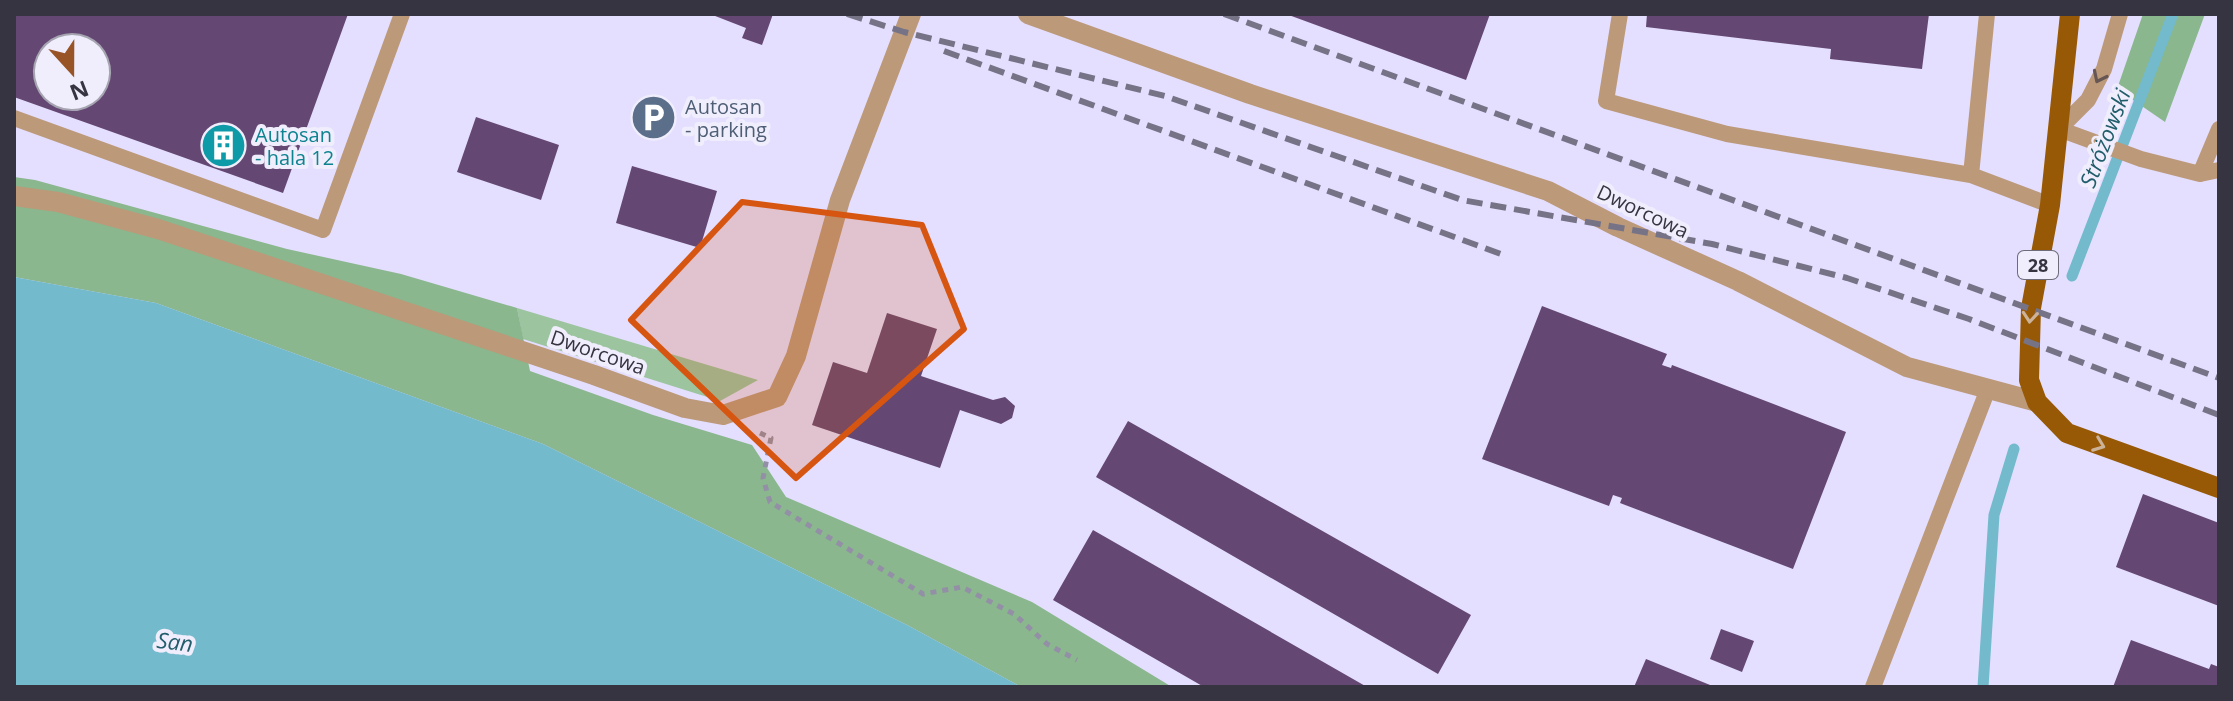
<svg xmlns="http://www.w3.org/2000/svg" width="2233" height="701" viewBox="0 0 2233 701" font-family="'Open Sans',sans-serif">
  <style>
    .green { fill: #9cc49f }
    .forest { fill: #8ab78d }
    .water { fill: #72bacc }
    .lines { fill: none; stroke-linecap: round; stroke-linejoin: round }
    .stream { stroke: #72bacc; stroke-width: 11 }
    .building { fill: #644873; fill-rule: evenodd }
    .path { stroke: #938fa6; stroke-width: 5; stroke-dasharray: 6 6; stroke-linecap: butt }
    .lane { stroke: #bc9979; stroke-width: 16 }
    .street { stroke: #bc9979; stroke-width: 20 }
    .primary { stroke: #975905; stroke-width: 20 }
    .rail { stroke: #777387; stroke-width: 6; stroke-dasharray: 16 8; stroke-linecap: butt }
    .oneway { stroke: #665755 }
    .oneway2 { stroke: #ccb299 }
    .marked { fill: #d65511; fill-opacity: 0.2; stroke: #d65511; stroke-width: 6; stroke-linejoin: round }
    .labels { text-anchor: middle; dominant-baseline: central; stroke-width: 8; stroke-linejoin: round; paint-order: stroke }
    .shield { fill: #f0eefc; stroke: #6e6c79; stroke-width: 2 }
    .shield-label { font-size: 18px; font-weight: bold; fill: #373441 }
    .service-label { font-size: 20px; fill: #4e5e75; stroke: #f0eefc; text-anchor: start }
    .culture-label { font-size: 20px; fill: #0d838f; stroke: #f0eefc; text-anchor: start }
    .street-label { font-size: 20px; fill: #373441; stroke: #f0eefc }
    .water-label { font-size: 22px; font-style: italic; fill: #215d6a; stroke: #f0eefc }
  </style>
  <rect width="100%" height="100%" fill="#e4deff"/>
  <path class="green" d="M517 308 758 380 720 401 523 339Z"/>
  <path class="forest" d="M2143 14H2205L2165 122 2117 89Z
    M14 177 35 180 287 249 401 274 517 308 530 371 653 415 752 445 786 497 1032 602 1172 687H1021L909 626 543 444 156 303 14 277Z"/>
  <path class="water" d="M14 277 156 303 543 444 909 626 1021 687H14Z"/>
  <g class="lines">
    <path class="stream" d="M2072 276 2173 14
      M1983 687 1994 515 2014 449"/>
  </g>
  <path class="building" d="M14 14H348L283 193 14 97ZM48 48H96V96H48Z
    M710 14H773L762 45 742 38 746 28Z
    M1286 14H1490L1466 80Z
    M1647 14H1929L1922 69 1830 59 1831 49 1646 27Z
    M476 117 559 145 541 200 457 172Z
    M632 166 717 191 700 248 616 223Z
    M1542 306 1667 354 1662 365 1671 368 1672 365 1846 432 1793 569 1620 503 1622 498 1613 495 1609 506 1482 459Z
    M887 313 937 329 921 376 993 400 1005 397 1015 406 1012 418 1001 424 960 410 940 468 812 425 833 362 867 373Z
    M1128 421 1471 615 1438 674 1096 477Z
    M2143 494 2219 523V606L2116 567Z
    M1093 530 1367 687H1204L1053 600Z
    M1721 629 1754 641 1742 672 1710 659Z
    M2131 640 2209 669 2211 664 2219 667V687H2113Z
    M1646 659 1715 687H1634Z"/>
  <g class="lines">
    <path class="path" d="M760 433 771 438 763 478 770 502 923 594 962 587 1014 614 1047 644 1077 660"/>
    <path class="lane" d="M1620 14 1606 101 1727 134 1971 175
      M1987 14 1971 175 2050 205
      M2120 14 2104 69 2088 100 2059 129 2141 159 2200 174 2219 170
      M14 118 323 230 402 14
      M2200 174 2219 129
      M1873 687 1988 389"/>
    <path class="street" d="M1028 14 1250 94 1548 191 1618 227 1738 281 1907 367 2037 402
      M14 196 58 202 158 229 594 375 685 408 723 415 777 397 796 356 840 200 911 14"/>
    <path class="primary" d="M2070 14 2050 205 2031 308 2029 380 2037 402 2067 433 2219 488"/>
    <path class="rail" d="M847 14 904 32 1165 96 1462 200 1712 244 1847 278 1969 319 2219 415
      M1224 14 2219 378
      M944 51 1501 254"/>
  </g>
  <defs><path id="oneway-chevron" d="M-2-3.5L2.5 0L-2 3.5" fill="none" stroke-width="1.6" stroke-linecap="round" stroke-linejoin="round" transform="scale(2)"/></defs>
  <use class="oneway" href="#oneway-chevron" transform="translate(2099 77) rotate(116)"/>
  <g class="oneway2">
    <use href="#oneway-chevron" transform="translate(2030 317) rotate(95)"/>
    <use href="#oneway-chevron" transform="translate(2099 445) rotate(21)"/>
  </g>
  <path class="marked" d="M742 202 922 225 964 329 796 478 631 320Z"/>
  <defs>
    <symbol id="parking-disc" viewBox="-11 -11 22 22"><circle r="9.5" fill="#5c6f8a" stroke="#f0eefc"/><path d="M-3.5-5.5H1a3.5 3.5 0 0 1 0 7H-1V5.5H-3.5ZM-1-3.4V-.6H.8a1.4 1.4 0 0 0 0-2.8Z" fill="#fff"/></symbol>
    <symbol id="building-disc" viewBox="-11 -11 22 22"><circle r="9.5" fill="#0f9aa8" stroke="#f0eefc"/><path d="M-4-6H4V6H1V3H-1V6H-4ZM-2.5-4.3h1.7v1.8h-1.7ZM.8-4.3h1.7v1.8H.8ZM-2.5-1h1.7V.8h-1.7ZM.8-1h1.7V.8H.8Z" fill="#fff"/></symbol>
  </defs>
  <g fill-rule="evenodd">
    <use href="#parking-disc" x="628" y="92" width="51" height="51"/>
    <use href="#building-disc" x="198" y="120" width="51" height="51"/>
  </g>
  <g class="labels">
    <rect class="shield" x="2018" y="251" width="40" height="28" rx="6"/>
    <g class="shield-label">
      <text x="2038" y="265">28</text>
    </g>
    <g class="service-label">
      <text x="685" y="106">Autosan<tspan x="685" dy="23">- parking</tspan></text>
    </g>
    <g class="culture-label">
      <text x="255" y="134">Autosan<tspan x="255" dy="23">- hala 12</tspan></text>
    </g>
    <g class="street-label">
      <text transform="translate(1643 211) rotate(25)">Dworcowa</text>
      <text transform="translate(598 352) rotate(19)">Dworcowa</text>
    </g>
    <g class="water-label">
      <text transform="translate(2104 138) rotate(-69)">Stróżowski</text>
      <text transform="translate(175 641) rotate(7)">San</text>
    </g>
  </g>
  <rect width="2233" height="701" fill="none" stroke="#373441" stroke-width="32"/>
  <g transform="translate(72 72) rotate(159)"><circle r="38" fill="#f0eefc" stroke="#a6a4b1" stroke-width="2"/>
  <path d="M0-6L14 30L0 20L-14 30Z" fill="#985426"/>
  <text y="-12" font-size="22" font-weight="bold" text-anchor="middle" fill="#373441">N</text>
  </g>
</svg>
